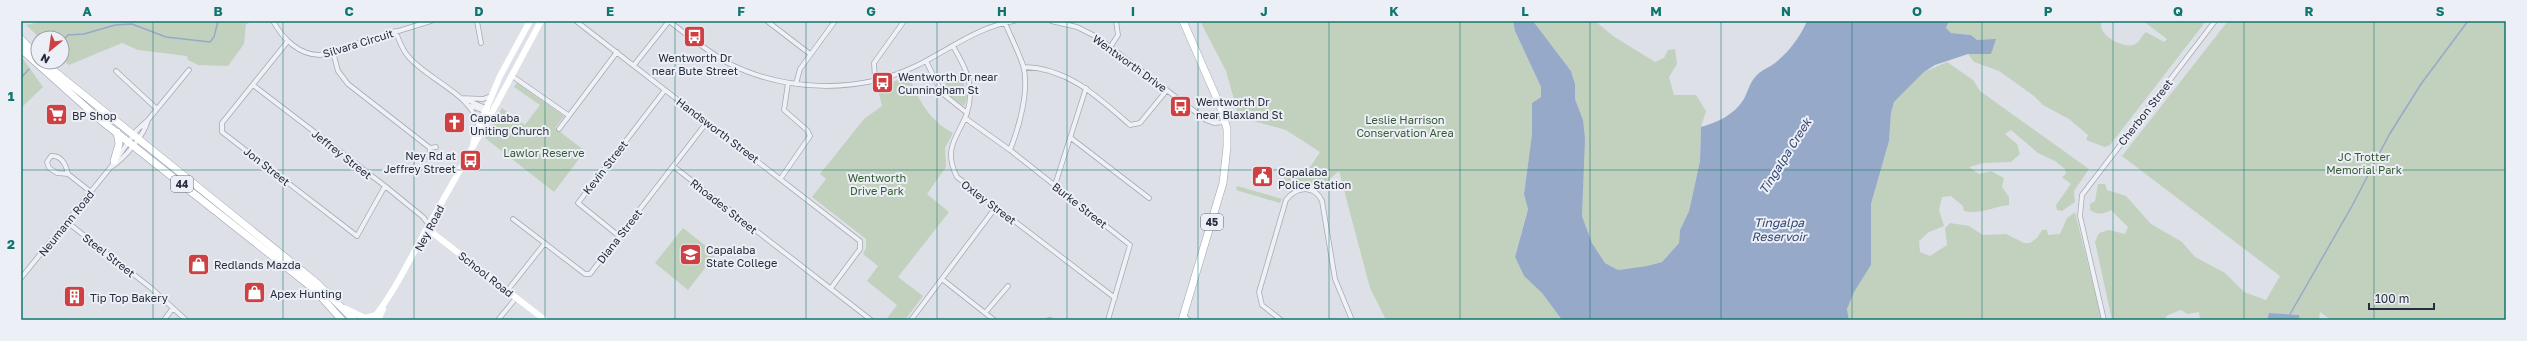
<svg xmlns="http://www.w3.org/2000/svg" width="2527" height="341" viewBox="0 0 2527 341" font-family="'Golos Text',sans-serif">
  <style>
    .green { fill: #c1d1be }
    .water { fill: #97a9c8 }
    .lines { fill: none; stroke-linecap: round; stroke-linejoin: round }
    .stream { stroke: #97a9c8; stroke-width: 1.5 }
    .street-casing { stroke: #a6aab4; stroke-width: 5.5 }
    .primary-casing { stroke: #9ca3b3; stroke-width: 8 }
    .street { stroke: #f0f1f6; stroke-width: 4 }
    .secondary { stroke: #fff; stroke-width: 6 }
    .primary { stroke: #fff; stroke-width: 7 }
    .grid { fill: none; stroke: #0f766e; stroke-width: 1; stroke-opacity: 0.55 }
    .labels { text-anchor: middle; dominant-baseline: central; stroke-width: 4; stroke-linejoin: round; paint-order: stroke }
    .shield { fill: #eceff5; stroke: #626675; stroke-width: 1 }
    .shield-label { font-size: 10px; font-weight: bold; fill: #272c3e }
    .street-label { font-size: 11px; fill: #272c3e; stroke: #eceff5 }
    .poi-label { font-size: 11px; fill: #272c3e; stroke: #eceff5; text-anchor: start }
    .park-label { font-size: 11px; fill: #365a34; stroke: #eceff5 }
    .water-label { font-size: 12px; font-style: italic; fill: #304572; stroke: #eceff5 }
    .neatline { fill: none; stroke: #0f766e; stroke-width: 1.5 }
    .grid-label { font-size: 13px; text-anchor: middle; font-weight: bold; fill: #0f766e }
  </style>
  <rect width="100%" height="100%" fill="#dde0e7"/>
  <path class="green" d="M44 21H255L246 24 244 44 228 66 198 65 188 60 187 56 138 50 122 43 69 65 62 59V38H40L26 25Z
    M1200 21H1513L1515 31 1541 87V97L1532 103V134L1524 193 1528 208 1515 257 1524 276 1542 293 1562 320H1386L1370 288 1339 171 1318 189 1301 184 1289 188 1280 170 1304 176 1320 152 1286 130 1239 117 1226 71Z
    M1533 21H1595L1613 36 1655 62 1664 58 1668 50 1675 49 1677 64 1669 77 1674 95H1696L1706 111 1701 127 1700 161 1689 211 1680 230 1679 243 1662 262 1647 266 1618 270 1605 263 1592 243 1582 216 1583 120 1575 99V84L1571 71Z
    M1949 21H2102C2096 34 2121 48 2133 45 2139 44 2141 36 2146 32L2164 42 2167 39 2143 21H2206L2110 145 2105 147 2086 140 2088 135 2069 119 2043 105 2034 96 1999 71 1974 62 1968 54H1991L1990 40H1977L1971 35 1951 33 1946 29Z
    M2228 21H2506V320H2331L2320 312 2319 320H2300L2299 315 2269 313 2267 320H2200L2199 312 2187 314 2181 310 2168 315 2163 320H2112L2095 242 2099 233 2109 230 2125 234 2128 227 2111 210C2104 214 2096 215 2090 210V204L2095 201 2098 184H2105L2107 190 2126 196 2151 224 2182 242 2195 257 2225 273 2244 292 2266 300 2280 276 2122 156Z
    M21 56 43 87 21 108Z
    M1947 62 1973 80 1980 91 2089 169 2074 191 2075 202 2062 211 2057 210 2056 205 2071 184 2062 177 2066 174 2065 169 2055 161 2038 153 2011 130 2005 134 2017 144 2020 154 2011 162 1984 163 1969 167 1979 174 1991 171 2004 178 2002 187 2009 197V205C1991 207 1981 215 1964 211L1963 206 1951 196 1942 197 1939 210 1944 226 1929 232 1919 241 1920 252 1930 256 1947 245 1945 228 1950 223 1969 226 1983 235 2006 234 2024 243H2030L2037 238 2042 230H2047L2048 235 2060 234 2067 218 2075 212 2102 320H1849L1847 309 1854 291 1871 265V204L1889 141 1891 113 1894 102 1924 72Z
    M962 74 967 98 964 106 947 94 943 85Z
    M909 77C920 102 929 120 953 133L945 148 946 167 927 194 949 212 898 277 923 296 905 320H886L897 305 867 281 878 266 863 254 866 248V239L812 197 826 179 820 174 864 119 882 106 877 86Z
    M517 83 564 116 555 128 585 151 554 192 485 138 502 108 525 125 540 105 514 87Z
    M1237 186 1282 199 1280 203 1236 190Z
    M683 228 716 254 688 290 655 263Z"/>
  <path class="water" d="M1513 21H1533L1571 71 1575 84V99L1583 120 1585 138 1582 216 1592 243 1605 263 1618 270 1647 266 1662 262 1679 243 1680 230 1689 211 1700 161 1701 127C1718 122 1734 115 1744 99 1749 89 1750 81 1759 73 1764 69 1770 67 1775 63 1789 52 1800 37 1807 21H1949L1946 28 1951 33 1971 35 1977 40 1996 39 1991 54H1968L1935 65 1924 72 1894 102 1891 113 1889 141 1871 204V265L1854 292 1847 309 1849 320H1562L1542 293 1524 276 1515 257 1528 209 1524 194 1532 134V103L1541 97V87L1515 31Z
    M2269 313 2299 315 2300 320H2267Z"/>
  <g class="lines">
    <path class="stream" d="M62 41 68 35 84 34 115 25 132 24 166 37 210 42 214 37 218 21
      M21 78 29 69
      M2289 316 2352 206 2389 135 2421 84 2468 21"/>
    <defs>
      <path id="street" d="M273 21C283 39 299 55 320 55L431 21
        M477 21 481 43
        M576 21 860 241V249L831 288
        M669 21C688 36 707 51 728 63 785 92 858 94 916 66 949 50 977 27 1014 21
        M767 21 810 54
        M1051 21 1077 27 1097 37 1206 120 1214 123 1226 122
        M1005 23C1011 37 1018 51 1023 65 1030 89 1019 128 1010 150
        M395 31C399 39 402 50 408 56 427 80 475 95 478 127
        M288 41 222 123V132L357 236 385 186
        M953 46C962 62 971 77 970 95 970 130 938 140 957 177L1115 298
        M1111 46 1118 35 1116 21
        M333 52 338 71 348 84 430 148 436 147
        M926 61 942 93 967 113
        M634 65 669 21
        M1024 67C1068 68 1098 97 1130 125L1140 123 1167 90
        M116 71 157 109
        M512 76 568 115
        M875 79 874 63 904 21
        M796 84 800 69 835 21
        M253 85 385 186 423 217 429 225
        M461 98 483 99 491 96
        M467 100 488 109
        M471 106 487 112
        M965 118 1010 150 1130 245 1108 320
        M559 129 617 52
        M1071 138 1149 198
        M51 156C62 155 66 165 68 174L57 173 49 168 47 162Z
        M429 157 430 148
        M673 166 871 320
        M111 167C124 159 144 136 148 120
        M68 174 91 192
        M781 178 810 136 807 130 784 110 788 83
        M1055 185 1086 88
        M513 219 585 274H590L707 122
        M67 222 151 288 186 320
        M619 236 578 203 665 90
        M21 278 110 168 137 130 148 120 189 70
        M942 279 994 320
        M507 291 545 243
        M985 313 1008 286
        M1183 315 1189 320
        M164 320 173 308
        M498 320 516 298
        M911 320 996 207
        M1049 320H1050
        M1281 320 1262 305 1259 292 1286 200C1296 187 1314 184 1322 201L1335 279 1352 320
        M2104 320 2080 216 2082 195 2215 21"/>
      <path id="primary" d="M21 39 38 57
        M21 49 98 118 314 289 342 320
        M43 62 317 283 354 320
        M114 161 119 144 117 132
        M1182 320 1223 183 1227 147V129L1221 108 1183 21"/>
    </defs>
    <use href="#street" class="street-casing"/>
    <use href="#primary" class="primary-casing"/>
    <use href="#street" class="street"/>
    <path class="secondary" d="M473 145 475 136 500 76 530 21
      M429 225 434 234 545 320
      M344 308 365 318 375 315
      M372 320C398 288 413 251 434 216 471 151 506 87 541 21
      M378 320 383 309"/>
    <use href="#primary" class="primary"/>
  </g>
  <path class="grid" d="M153 21V320M283 21V320M414 21V320M545 21V320M675 21V320M806 21V320M937 21V320M1067 21V320M1198 21V320M1329 21V320M1460 21V320M1590 21V320M1721 21V320M1852 21V320M1982 21V320M2113 21V320M2244 21V320M2374 21V320M21 170H2506"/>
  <defs>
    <symbol id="bus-square" viewBox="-11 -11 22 22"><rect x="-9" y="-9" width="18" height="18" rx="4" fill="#cf4043" stroke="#eceff5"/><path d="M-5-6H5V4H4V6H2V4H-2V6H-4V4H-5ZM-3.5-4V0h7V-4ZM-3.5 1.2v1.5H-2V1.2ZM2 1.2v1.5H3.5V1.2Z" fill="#fff"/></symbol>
    <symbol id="supermarket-square" viewBox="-11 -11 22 22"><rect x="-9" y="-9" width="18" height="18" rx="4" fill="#cf4043" stroke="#eceff5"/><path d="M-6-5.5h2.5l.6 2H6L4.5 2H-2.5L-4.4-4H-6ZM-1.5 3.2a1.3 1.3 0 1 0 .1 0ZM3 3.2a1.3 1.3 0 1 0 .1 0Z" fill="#fff"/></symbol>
    <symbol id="church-square" viewBox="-11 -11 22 22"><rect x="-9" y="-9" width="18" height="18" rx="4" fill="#cf4043" stroke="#eceff5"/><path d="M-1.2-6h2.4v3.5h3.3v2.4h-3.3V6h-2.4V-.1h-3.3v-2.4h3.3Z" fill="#fff"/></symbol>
    <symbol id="civic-square" viewBox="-11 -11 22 22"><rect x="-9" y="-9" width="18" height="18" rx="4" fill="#cf4043" stroke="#eceff5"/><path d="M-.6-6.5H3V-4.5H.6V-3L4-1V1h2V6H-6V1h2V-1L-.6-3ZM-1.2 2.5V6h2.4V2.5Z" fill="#fff"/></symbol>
    <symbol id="school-square" viewBox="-11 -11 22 22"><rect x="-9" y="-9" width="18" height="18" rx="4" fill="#cf4043" stroke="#eceff5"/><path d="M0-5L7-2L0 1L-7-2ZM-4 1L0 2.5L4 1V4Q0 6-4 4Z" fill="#fff"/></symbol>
    <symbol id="shop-square" viewBox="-11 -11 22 22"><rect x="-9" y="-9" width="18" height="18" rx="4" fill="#cf4043" stroke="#eceff5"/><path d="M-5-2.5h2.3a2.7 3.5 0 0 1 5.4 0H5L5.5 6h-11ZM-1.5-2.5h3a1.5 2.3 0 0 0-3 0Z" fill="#fff"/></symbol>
    <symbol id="building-square" viewBox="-11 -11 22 22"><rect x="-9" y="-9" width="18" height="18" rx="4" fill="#cf4043" stroke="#eceff5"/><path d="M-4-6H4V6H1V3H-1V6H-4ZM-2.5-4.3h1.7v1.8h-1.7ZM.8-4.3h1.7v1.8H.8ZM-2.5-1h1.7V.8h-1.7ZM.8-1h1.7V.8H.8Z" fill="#fff"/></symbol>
  </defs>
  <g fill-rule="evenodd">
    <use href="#bus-square" x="682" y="24" width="25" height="25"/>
    <use href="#bus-square" x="870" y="70" width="25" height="25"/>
    <use href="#bus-square" x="1168" y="94" width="25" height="25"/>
    <use href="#supermarket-square" x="44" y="102" width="25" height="25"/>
    <use href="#church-square" x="442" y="110" width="25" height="25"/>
    <use href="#bus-square" x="458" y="148" width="25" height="25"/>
    <use href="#civic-square" x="1250" y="164" width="25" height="25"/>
    <use href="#school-square" x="678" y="242" width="25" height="25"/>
    <use href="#shop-square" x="186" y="252" width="25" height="25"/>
    <use href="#shop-square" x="242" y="280" width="25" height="25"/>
    <use href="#building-square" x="62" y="284" width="25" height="25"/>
  </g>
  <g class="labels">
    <g class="shield">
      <rect x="171" y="176" width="22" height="16" rx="3"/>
      <rect x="1201" y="214" width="22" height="16" rx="3"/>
    </g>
    <g class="shield-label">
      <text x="182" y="184">44</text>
      <text x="1212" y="222">45</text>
    </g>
    <g class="street-label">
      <text transform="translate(358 43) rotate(-17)">Silvara Circuit</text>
      <text transform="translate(1130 63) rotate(36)">Wentworth Drive</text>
      <text transform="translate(2145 112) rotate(-52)">Cherbon Street</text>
      <text transform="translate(718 130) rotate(37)">Handsworth Street</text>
      <text transform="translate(342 154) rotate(38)">Jeffrey Street</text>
      <text transform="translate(267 166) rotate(38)">Jon Street</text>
      <text transform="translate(605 167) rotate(-52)">Kevin Street</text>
      <text transform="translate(989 202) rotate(37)">Oxley Street</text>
      <text transform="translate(1080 205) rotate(38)">Burke Street</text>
      <text transform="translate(724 206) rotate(38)">Rhoades Street</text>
      <text transform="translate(66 223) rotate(-51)">Neumann Road</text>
      <text transform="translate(429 228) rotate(-62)">Ney Road</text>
      <text transform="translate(619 236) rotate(-52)">Diana Street</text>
      <text transform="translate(109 255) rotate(38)">Steel Street</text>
      <text transform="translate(486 274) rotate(38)">School Road</text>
    </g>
    <g class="poi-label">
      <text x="695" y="57" text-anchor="middle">Wentworth Dr<tspan x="695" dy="13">near Bute Street</tspan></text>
      <text x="898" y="76">Wentworth Dr near<tspan x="898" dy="13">Cunningham St</tspan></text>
      <text x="1196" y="101">Wentworth Dr<tspan x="1196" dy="13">near Blaxland St</tspan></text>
      <text x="72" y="115">BP Shop</text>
      <text x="470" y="117">Capalaba<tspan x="470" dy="13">Uniting Church</tspan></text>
      <text x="456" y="155" text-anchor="end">Ney Rd at<tspan x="456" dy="13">Jeffrey Street</tspan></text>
      <text x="1278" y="171">Capalaba<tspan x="1278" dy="13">Police Station</tspan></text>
      <text x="706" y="249">Capalaba<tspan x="706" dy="13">State College</tspan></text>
      <text x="214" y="264">Redlands Mazda</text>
      <text x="270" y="293">Apex Hunting</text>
      <text x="90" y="297">Tip Top Bakery</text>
    </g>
    <g class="park-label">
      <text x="1405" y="119">Leslie Harrison<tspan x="1405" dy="13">Conservation Area</tspan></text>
      <text x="544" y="152">Lawlor Reserve</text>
      <text x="2364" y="156">JC Trotter<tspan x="2364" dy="13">Memorial Park</tspan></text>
      <text x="877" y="177">Wentworth<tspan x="877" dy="13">Drive Park</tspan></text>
    </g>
    <g class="water-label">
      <text transform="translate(1785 156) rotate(-58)">Tingalpa Creek</text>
      <text x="1779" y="222">Tingalpa<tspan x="1779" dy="14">Reservoir</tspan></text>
    </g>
  </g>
  <rect width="2527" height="341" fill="none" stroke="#eceff5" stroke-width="44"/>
  <g transform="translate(50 50) rotate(209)"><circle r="19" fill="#eceff5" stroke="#9da1ac"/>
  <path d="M0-3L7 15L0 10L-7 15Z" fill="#cf4043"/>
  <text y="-6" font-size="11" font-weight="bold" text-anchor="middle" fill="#272c3e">N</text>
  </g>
  <path d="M2369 303v6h65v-6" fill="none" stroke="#272c3e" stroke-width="2"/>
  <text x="2375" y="303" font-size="12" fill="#272c3e" stroke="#eceff5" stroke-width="3" paint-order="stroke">100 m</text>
  <rect x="22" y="22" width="2483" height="297" class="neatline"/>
  <g class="grid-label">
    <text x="87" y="16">A</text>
    <text x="218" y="16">B</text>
    <text x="349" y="16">C</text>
    <text x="479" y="16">D</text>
    <text x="610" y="16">E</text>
    <text x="741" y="16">F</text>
    <text x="871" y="16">G</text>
    <text x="1002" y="16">H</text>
    <text x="1133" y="16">I</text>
    <text x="1264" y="16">J</text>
    <text x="1394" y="16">K</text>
    <text x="1525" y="16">L</text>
    <text x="1656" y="16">M</text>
    <text x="1786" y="16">N</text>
    <text x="1917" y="16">O</text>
    <text x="2048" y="16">P</text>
    <text x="2178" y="16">Q</text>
    <text x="2309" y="16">R</text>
    <text x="2440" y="16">S</text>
    <text x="11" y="101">1</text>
    <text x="11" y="249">2</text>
  </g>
</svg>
